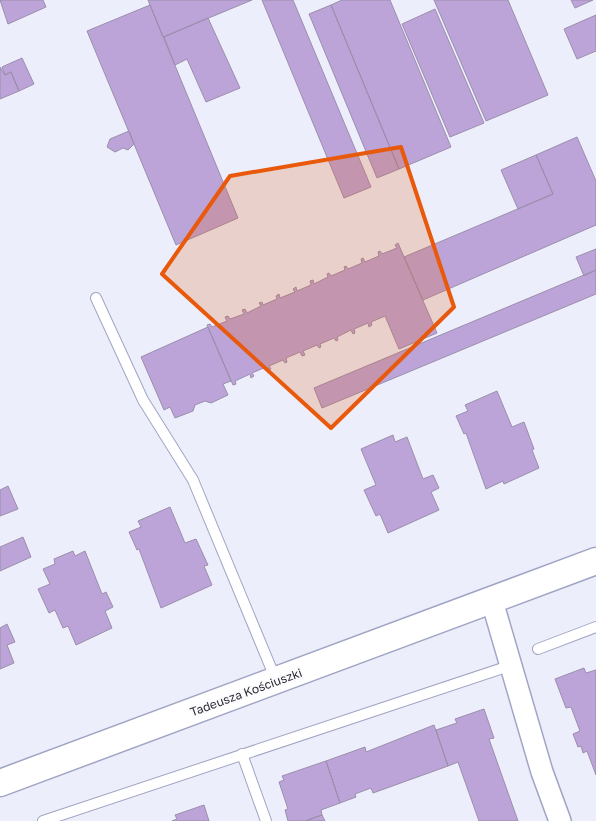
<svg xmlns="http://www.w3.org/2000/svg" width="596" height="821" viewBox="0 0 596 821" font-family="'Golos Text',sans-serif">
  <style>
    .building { fill: #bca4d9; stroke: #9b8eac }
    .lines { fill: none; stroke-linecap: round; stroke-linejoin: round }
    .service-casing { stroke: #a1a5c4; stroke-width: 12 }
    .minor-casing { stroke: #a1a5c4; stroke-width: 24 }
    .tertiary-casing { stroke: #a1a5c4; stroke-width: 29 }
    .service { stroke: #fff; stroke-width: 10 }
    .minor { stroke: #fff; stroke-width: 21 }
    .tertiary { stroke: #fff; stroke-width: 26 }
    .marked { fill: #e8590c; fill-opacity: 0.2; stroke: #e8590c; stroke-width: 4; stroke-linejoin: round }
    .labels { text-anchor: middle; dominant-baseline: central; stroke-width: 4; stroke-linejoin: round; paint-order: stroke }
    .street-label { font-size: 12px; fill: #2c2d3a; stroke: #fcfcfc }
  </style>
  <rect width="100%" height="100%" fill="#eceefb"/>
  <path class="building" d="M0 0H43L46 7 8 24Z
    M148 0H252L163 37Z
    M262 0H293L371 187 344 198Z
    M342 0H390L451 147 399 169 331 5Z
    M434 0H508L548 95 486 121Z
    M571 0H593L575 8Z
    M150 5 238 218 176 245 87 31Z
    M331 5 399 169 377 178 309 14Z
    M435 9 484 123 450 137 402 24Z
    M596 15V51L577 59 564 29Z
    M208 18 240 88 206 102 187 59 175 65 164 37Z
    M22 58 34 84 19 91 11 72 5 75 2 67Z
    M0 67 5 75 11 72 19 91 0 99Z
    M129 131 134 144 128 150 123 148 115 152 107 147 110 139Z
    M577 137 596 181V225L423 300 404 257 553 194 536 155Z
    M536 155 553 194 518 209 501 170Z
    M398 243 437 333 399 349 385 316 371 322 372 325 369 327 368 323 354 329 355 333 353 334 351 330 337 337 338 340 336 341 334 338 320 344 321 347 319 348 317 345 303 351 305 355 302 356 300 352 286 358 287 362 285 363 283 360 269 366 271 369 268 370 266 367 252 373 254 376 251 378 250 374 235 381 236 384 233 385 207 325 210 324 212 327 227 321 225 317 228 316 230 319 244 314 242 310 245 309 247 313 261 306 259 303 262 302 263 305 277 299 276 296 279 294 280 298 295 292 293 289 296 287 297 291 311 285 310 281 313 280 314 284 328 277 327 274 329 273 331 276 345 270 344 267 346 266 348 269 362 263 361 259 363 258 365 262 379 256 378 252 380 251 382 254 397 248 395 245Z
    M596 249V270L584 276 576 257Z
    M596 270V294L322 408 314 388Z
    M208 327 231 381 223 384 228 395 211 403 205 401 195 405 193 411 175 418 170 407 164 410 141 357Z
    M497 391 512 427 524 422 534 449 532 450 539 468 504 484 503 481 486 489 466 433 464 434 456 416 468 411 465 405Z
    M393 435 395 442 407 437 423 479 433 475 439 488 431 492 439 510 388 533 380 514 376 516 364 490 376 485 361 449Z
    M8 486 18 509 0 516V490Z
    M170 507 185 543 196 539 208 565 204 566 212 585 161 608 139 549 137 550 129 532 141 527 138 521Z
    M23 537 31 557 0 571V547Z
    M73 551 75 556 85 551 102 594 106 592 113 607 105 611 112 628 76 645 68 626 63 628 55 610 49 613 38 589 50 584 43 569 55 564 54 559Z
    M7 624 15 642 7 645 14 663 0 669V628Z
    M584 668 586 673 596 670V775L587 751 583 753 581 746 578 747 573 734 580 731 571 707 566 708 555 679Z
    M484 709 494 738 489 739 518 821H479L458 762 448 766 436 730 457 723 455 719Z
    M434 725 448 766 373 793 371 788 355 794 356 797 340 803 326 761 365 747 366 752Z
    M326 761 340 803 321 810 322 815 305 821H288L285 810 288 809 279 782 284 780 282 776Z
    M204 805 209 821H172L177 819 175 815Z
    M322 815 325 821H305Z"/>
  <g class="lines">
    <defs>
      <path id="service" d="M96 298 143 400 193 480 276 680
        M538 649 596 627
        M242 754 266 821
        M43 821 512 665"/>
      <path id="minor" d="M492 601 542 772 560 821"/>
      <path id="tertiary" d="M0 783 596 561"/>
    </defs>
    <use href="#service" class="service-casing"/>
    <use href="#minor" class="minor-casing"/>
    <use href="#tertiary" class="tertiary-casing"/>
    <use href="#service" class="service"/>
    <use href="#minor" class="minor"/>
    <use href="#tertiary" class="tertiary"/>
  </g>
  <path class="marked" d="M401 147 454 307 331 428 162 274 230 176Z"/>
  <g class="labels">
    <g class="street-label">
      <text transform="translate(246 692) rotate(-20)">Tadeusza Kościuszki</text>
    </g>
  </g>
</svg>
